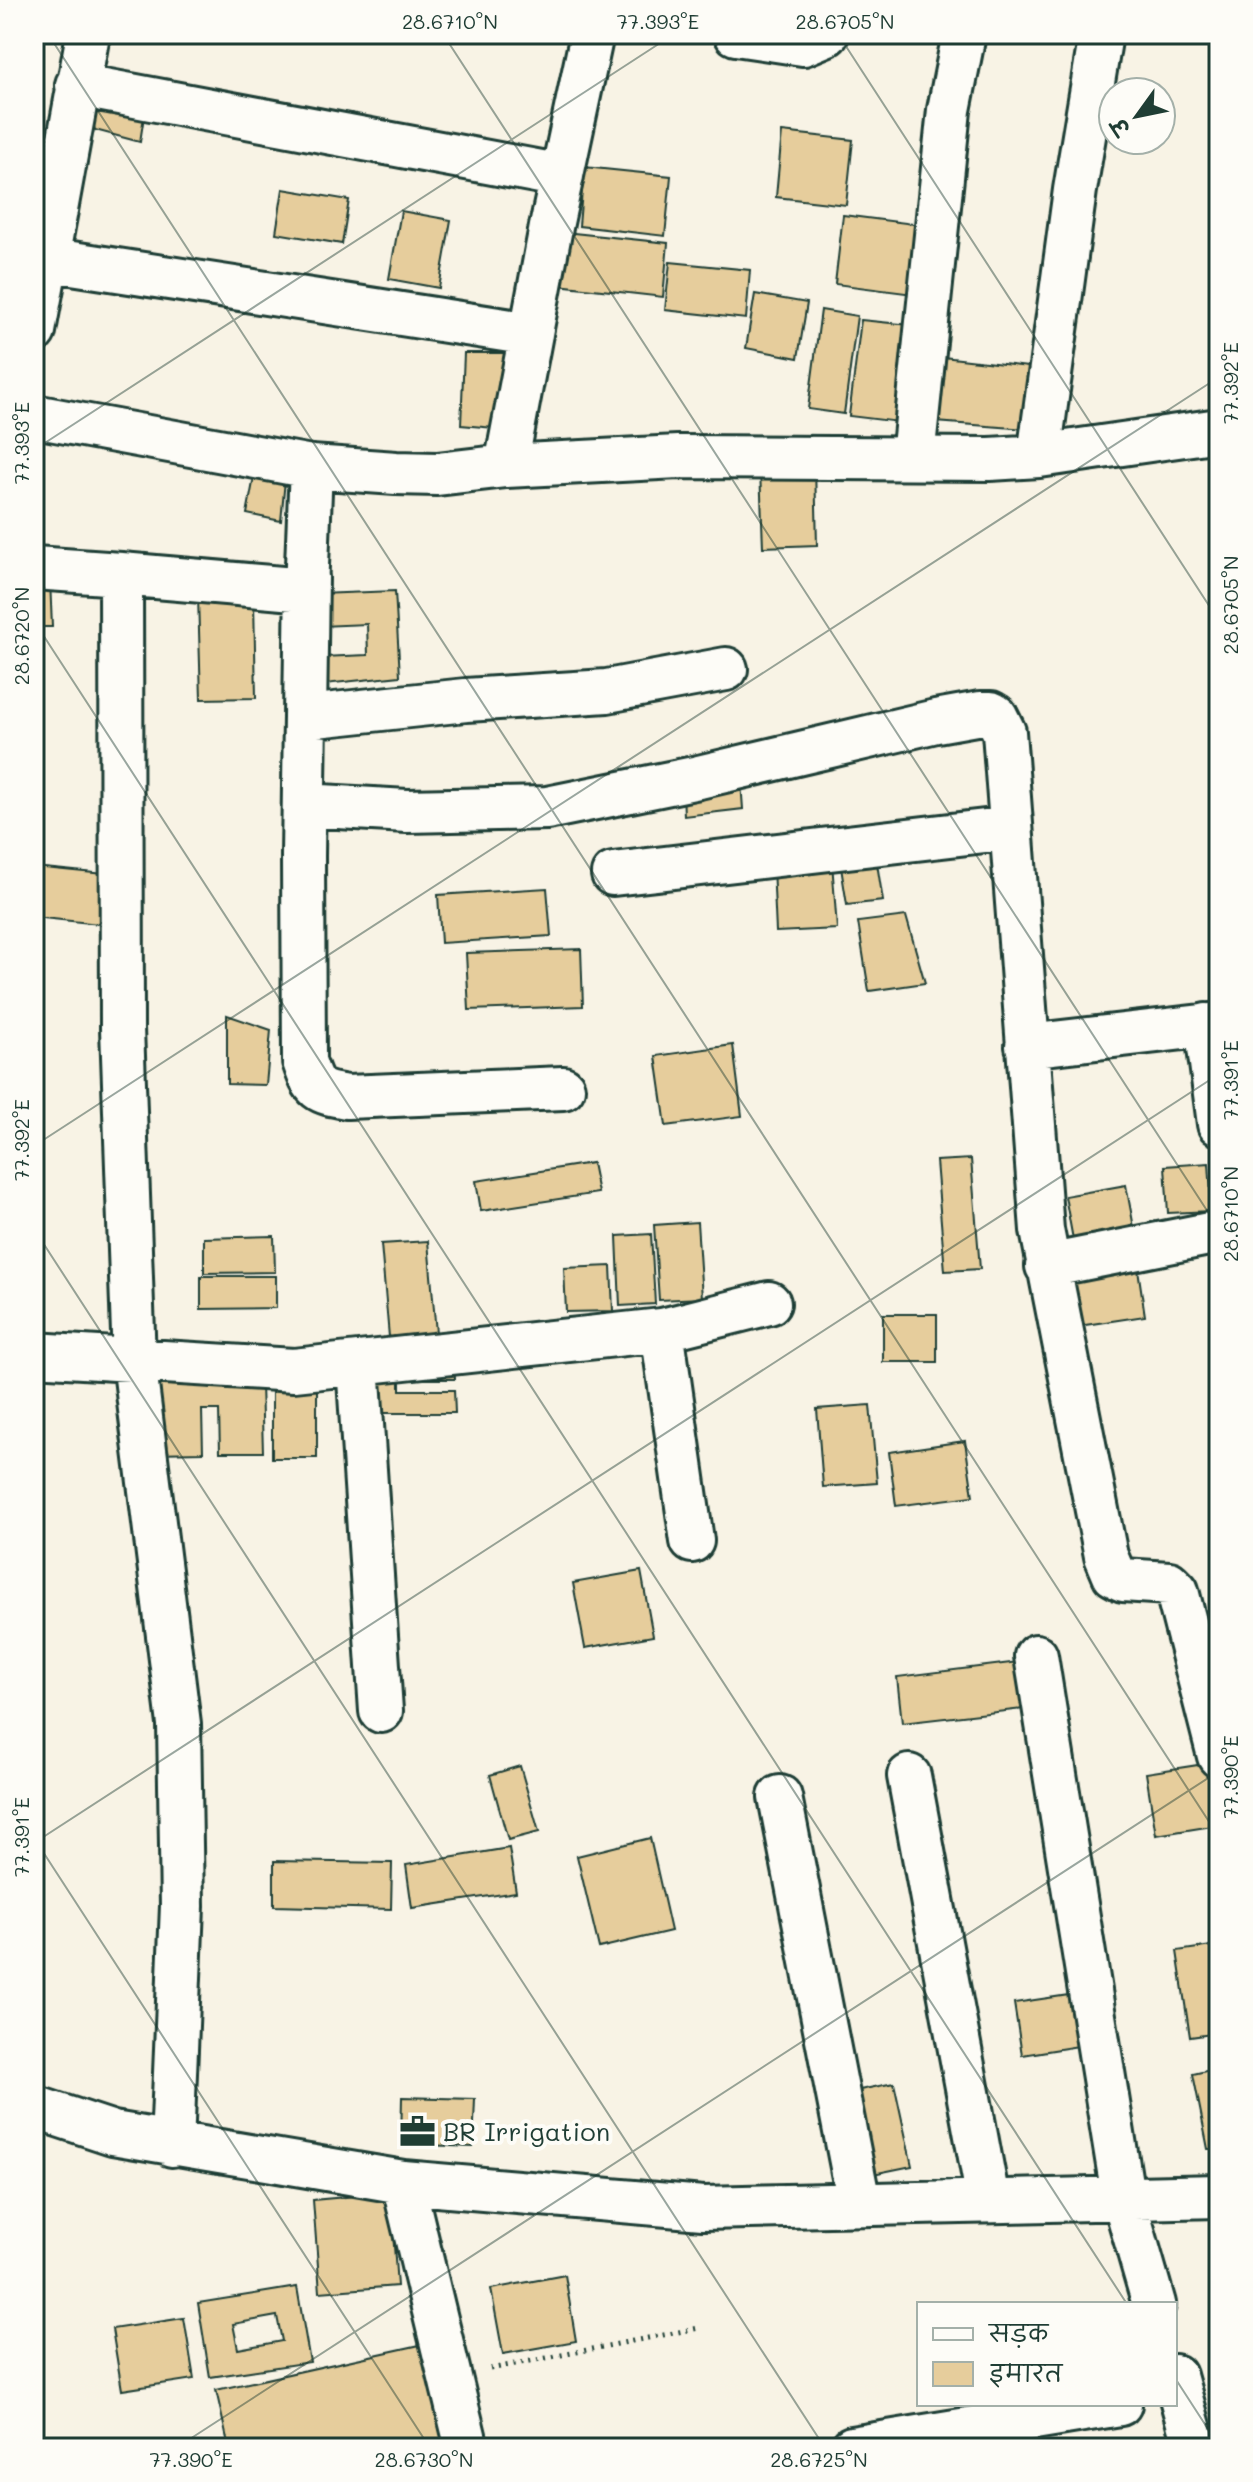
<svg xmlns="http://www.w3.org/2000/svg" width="1253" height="2482" viewBox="0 0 1253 2482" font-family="Mali,'Playpen Sans Deva',sans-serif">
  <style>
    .building { fill: #e6cd9c; stroke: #1f3d34; stroke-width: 2; fill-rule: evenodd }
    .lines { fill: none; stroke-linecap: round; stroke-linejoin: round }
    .minor-casing { stroke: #1f3d34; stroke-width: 48 }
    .path { stroke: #1f3d34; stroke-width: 5; stroke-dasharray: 2 6; stroke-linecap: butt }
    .minor { stroke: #fdfcf7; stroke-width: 42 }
    .ticks { fill: none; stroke: #1f3d34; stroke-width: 2; stroke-opacity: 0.45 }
    .labels { text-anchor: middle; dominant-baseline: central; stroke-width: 8; stroke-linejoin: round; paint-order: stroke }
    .poi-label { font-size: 26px; fill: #1f3d34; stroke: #fdfcf7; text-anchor: start }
    .neatline { fill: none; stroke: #1f3d34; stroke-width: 3 }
    .ticks-label { font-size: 20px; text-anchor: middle; fill: #1f3d34 }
  </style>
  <rect width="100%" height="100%" fill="#f8f3e5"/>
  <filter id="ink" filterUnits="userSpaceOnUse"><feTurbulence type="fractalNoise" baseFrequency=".0125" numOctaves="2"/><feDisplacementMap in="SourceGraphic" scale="16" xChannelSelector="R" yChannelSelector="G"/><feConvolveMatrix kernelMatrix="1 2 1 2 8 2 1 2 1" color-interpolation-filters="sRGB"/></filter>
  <g filter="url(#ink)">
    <path class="building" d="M88 105 145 110 140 142 95 130Z
      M782 132 853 140 846 205 776 197Z
      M584 167 671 176 665 236 579 226Z
      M283 189 349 200 342 244 276 233Z
      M401 211 451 220 439 288 389 279Z
      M843 215 922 225 913 294 835 284Z
      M564 232 668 243 663 297 558 285Z
      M670 262 750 270 746 319 665 310Z
      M755 294 807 303 798 358 746 348Z
      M821 310 857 316 844 414 808 409Z
      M861 320 910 325 899 422 849 416Z
      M464 353H514L506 429 461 425Z
      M943 357 1037 368 1026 429 936 422Z
      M815 467 817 545 763 547 760 469Z
      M254 477 285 480 281 521 247 514Z
      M50 580 52 627H34V581Z
      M395 591 400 676 325 684 322 657 368 655 367 624 320 626 319 594Z
      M198 596 254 601 256 698 201 699Z
      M741 782 743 809 684 816 683 791Z
      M875 851 883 901 847 905 839 855Z
      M832 862 837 929 776 932 773 867Z
      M34 867 104 874 99 924 34 917Z
      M547 888 551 936 441 943 438 895Z
      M906 916 925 983 869 991 858 922Z
      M581 949 583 1006 469 1010 466 953Z
      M227 1015 271 1030 266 1085 227 1084Z
      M733 1045 742 1116 666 1126 656 1056Z
      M971 1159 980 1269 945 1271 936 1161Z
      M592 1163 598 1193 481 1211 476 1181Z
      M1209 1163 1212 1211 1168 1213 1165 1166Z
      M1126 1185 1135 1233 1074 1245 1065 1196Z
      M697 1222 702 1298 659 1300 654 1225Z
      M651 1234 655 1304 620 1306 617 1236Z
      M274 1236 275 1272 204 1273V1238Z
      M428 1241 436 1333 389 1337 381 1244Z
      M611 1266 613 1311 566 1312 564 1268Z
      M1138 1269 1145 1316 1065 1328 1057 1282Z
      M201 1276H276V1308L201 1309Z
      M883 1314H937V1362H883Z
      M376 1364H454L455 1379H400V1390H454L455 1413H375Z
      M153 1373 261 1384 263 1452H220L219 1410H202L203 1452 154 1453Z
      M272 1386H317V1458H272Z
      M870 1405 877 1483 823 1487 817 1409Z
      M965 1441 973 1496 896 1506 889 1452Z
      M641 1571 653 1636 585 1648 573 1583Z
      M1027 1661 1032 1708 902 1723 897 1677Z
      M1211 1763 1219 1825 1156 1835 1146 1773Z
      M520 1766 539 1832 508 1840 490 1775Z
      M650 1838 671 1931 599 1948 577 1856Z
      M509 1848 516 1892 412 1908 406 1865Z
      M274 1861 392 1863 391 1909 274 1906Z
      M34 1886 40 1940 34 1941Z
      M1219 1945V2033L1190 2037 1177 1951Z
      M1076 1994 1085 2045 1022 2055 1014 2003Z
      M1219 2068V2149H1208L1193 2074Z
      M894 2083 912 2166 858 2177 840 2094Z
      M402 2097 475 2099 473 2147 401 2144Z
      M390 2193 397 2286 320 2292 313 2200Z
      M565 2275 576 2341 503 2354 491 2289Z
      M297 2287 310 2362 210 2377 198 2303ZM277 2316 282 2341 238 2349 233 2324Z
      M184 2318 194 2379 122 2390 112 2329Z
      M420 2345 444 2448H229L216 2390Z"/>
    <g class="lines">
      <defs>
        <path id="minor" d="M736 34 803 44 827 34
          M77 85 562 176
          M46 259 531 334
          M34 331 88 34
          M34 416 311 467 396 473 437 474 506 466 678 457 990 459 1039 456 1219 430
          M1039 456 1075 190 1101 34
          M913 457 949 110 964 34
          M506 466 551 227 592 34
          M34 568 121 574
          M307 577 303 856 304 1061C314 1091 317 1092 347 1097L563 1088
          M306 717 466 700 607 691 726 669
          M304 805 407 811 547 808 699 777 936 721 981 713H991L996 716 1004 732 1042 1230 1106 1556 1114 1575 1123 1580 1169 1583 1177 1591 1219 1756
          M613 874 1011 828
          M1206 1025 1219 1124
          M1027 1046 1219 1024
          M1047 1266 1219 1232
          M662 1330 692 1541
          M34 1354 294 1370 662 1330 769 1303
          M358 1364 381 1711
          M1036 1656 1123 2196 1154 2304
          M909 1776 988 2200
          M780 1797 859 2203
          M34 2107 113 2133 403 2182 703 2208 1219 2196
          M172 2145 182 1906 179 1724 134 1361 122 1028 121 574 306 590 311 467
          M403 2182 467 2448
          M1175 2376 1195 2448
          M852 2448 1120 2404"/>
      </defs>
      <use href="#minor" class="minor-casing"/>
      <path class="path" d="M490 2369 699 2328"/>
      <use href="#minor" class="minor"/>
    </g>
  </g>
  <path class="ticks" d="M48 34 1219 1837M443 34 1219 1229M838 34 1219 621M34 450 674 34M34 621 1127 2304M34 1146 1219 377M34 1229 825 2448M34 1838 430 2448M34 1843 1219 1074M1175 2378 1219 2446M34 2446 35 2448M176 2448 1219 1771"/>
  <defs>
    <symbol id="office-bare" viewBox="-9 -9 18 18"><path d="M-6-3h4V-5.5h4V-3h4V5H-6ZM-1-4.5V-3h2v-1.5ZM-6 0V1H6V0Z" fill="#1f3d34" stroke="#fdfcf7" stroke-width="2.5" paint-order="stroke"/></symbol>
  </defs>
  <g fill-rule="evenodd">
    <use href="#office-bare" x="392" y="2106" width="51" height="51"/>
  </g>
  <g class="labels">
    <g class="poi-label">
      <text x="443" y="2131">BR Irrigation</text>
    </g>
  </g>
  <rect width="1253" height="2482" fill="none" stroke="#fdfcf7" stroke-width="88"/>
  <rect x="917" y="2302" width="260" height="104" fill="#fdfcf7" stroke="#a4b0a9" stroke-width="2"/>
  <rect x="933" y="2328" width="40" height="12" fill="#fdfcf7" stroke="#a4b0a9" stroke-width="2"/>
  <text x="989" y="2342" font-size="24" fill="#1f3d34">सड़क</text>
  <rect x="933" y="2362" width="40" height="24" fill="#e6cd9c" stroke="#a4b0a9" stroke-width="2"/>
  <text x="989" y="2382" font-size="24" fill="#1f3d34">इमारत</text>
  <g transform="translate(1137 116) rotate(237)"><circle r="38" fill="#fdfcf7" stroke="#a4b0a9" stroke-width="2"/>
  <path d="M0-6L14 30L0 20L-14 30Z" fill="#1f3d34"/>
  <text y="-12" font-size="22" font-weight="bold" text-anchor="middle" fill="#1f3d34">उ</text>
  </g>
  <rect x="44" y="44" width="1165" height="2394" class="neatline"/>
  <g class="ticks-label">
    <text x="450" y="29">28.6710°N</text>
    <text x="658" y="29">77.393°E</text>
    <text x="845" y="29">28.6705°N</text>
    <text transform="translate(1231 383) rotate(-90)" y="7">77.392°E</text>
    <text transform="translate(22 443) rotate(-90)" y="7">77.393°E</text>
    <text transform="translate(1231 605) rotate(-90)" y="7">28.6705°N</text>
    <text transform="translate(22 636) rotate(-90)" y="7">28.6720°N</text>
    <text transform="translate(1231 1080) rotate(-90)" y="7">77.391°E</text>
    <text transform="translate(22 1140) rotate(-90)" y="7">77.392°E</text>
    <text transform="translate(1231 1214) rotate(-90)" y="7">28.6710°N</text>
    <text transform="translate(1231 1777) rotate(-90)" y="7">77.390°E</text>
    <text transform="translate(22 1837) rotate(-90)" y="7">77.391°E</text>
    <text x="191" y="2467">77.390°E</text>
    <text x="424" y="2467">28.6730°N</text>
    <text x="819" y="2467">28.6725°N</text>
  </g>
</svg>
